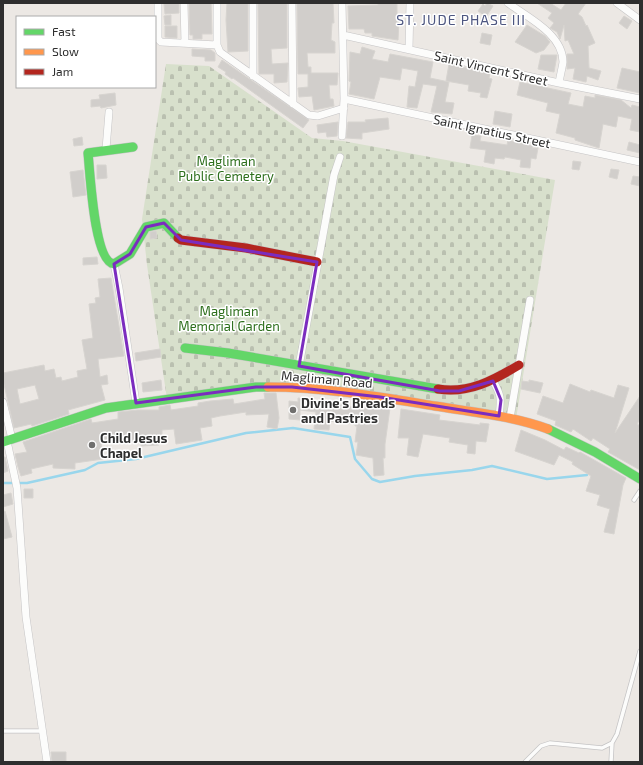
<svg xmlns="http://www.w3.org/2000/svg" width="643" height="765" viewBox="0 0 643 765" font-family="'Exo 2',sans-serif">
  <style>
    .cemetery { fill: url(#cemetery-stones) }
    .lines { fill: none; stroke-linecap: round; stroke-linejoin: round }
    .stream { stroke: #99d6ec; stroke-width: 2.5 }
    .building { fill: #d1cecb; stroke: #d7d4d0; fill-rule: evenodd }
    .lane-casing { stroke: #c5c4c5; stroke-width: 5 }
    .street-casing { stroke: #c5c4c5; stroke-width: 8 }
    .fast-casing { stroke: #c5c4c5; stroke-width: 10 }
    .slow-casing { stroke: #c5c4c5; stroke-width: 10 }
    .jam-casing { stroke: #c5c4c5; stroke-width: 10 }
    .lane { stroke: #fcfcfb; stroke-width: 3.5 }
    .street { stroke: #fcfcfb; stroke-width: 7 }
    .fast { stroke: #63d668; stroke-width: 9 }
    .slow { stroke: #ff974d; stroke-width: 9 }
    .jam { stroke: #b3261e; stroke-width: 9 }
    .marked { fill: none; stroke: #7b2cbf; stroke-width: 3; stroke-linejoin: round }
    .poi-dot { fill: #706f6e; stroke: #fff; stroke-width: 1.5 }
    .labels { text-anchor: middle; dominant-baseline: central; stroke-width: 3; stroke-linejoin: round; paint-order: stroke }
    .street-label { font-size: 13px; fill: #2e2e2e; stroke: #fff }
    .park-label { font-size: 13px; fill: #2c6e1b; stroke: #fff }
    .poi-label { font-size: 13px; font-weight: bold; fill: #2e2e2e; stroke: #fff; text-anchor: start }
    .neighbourhood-label { font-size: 14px; letter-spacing: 1px; fill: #4d5680; stroke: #fff }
  </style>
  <defs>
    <pattern id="cemetery-stones" width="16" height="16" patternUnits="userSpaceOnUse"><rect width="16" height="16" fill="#d8e0cc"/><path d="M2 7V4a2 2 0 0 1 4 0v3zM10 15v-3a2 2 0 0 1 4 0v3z" fill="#bac0b0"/></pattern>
  </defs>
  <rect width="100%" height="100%" fill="#ece8e4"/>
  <path class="cemetery" d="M166 64 209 66 312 138 343 141 555 180 516 419 293 387 167 399 147 265 142 219Z"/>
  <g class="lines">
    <path class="stream" d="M3 483H27L85 470 98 463 136 459 246 433 293 428 350 437 355 459 372 479 380 482 415 476 472 470 492 466 547 479 587 475"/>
  </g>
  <path class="building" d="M171 3H179V13L165 14 164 4Z
    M189 3H211L212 34H202V39H193V35H190Z
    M227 3H248V51L228 52 226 20Z
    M258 3H287V48L271 49 272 64 288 63 287 82 274 83V74H259Z
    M297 3H333L334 23H332L331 40 335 42V53H307L308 67H311V73H338L337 85H329L330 99H333L334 106 314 110 312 96 299 97 298 88 308 87V74H298Z
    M378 3H397V20H399L398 40 372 36V33H365L364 29H349L348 6 378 5Z
    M487 3 493 6 486 17 478 11 483 4 485 6Z
    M537 3H550L561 10 566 3H586L578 14 582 17 586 26 587 25 595 43 588 46 589 68 601 71 598 80 587 76 586 82 573 79 575 68 567 69V54H574L568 40 565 41 564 25 560 39 557 32 550 28 554 23 548 18 552 13Z
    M171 15V25H165L164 16Z
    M624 16 632 21 627 29 619 23Z
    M527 25 545 36 550 42 544 50 536 53 515 42Z
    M165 26H177V38L165 37Z
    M482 33 492 35 490 45 480 43Z
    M362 47 375 51 372 59 388 62 390 54 433 62 430 78 449 82 445 102 454 103 452 114 431 112 437 86 423 84 417 108 407 107 409 86 415 87 418 71 402 68 400 80 380 77 374 99 349 94 351 82 349 81 350 52 360 54Z
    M192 49 211 50 215 53V61H205V57L192 56Z
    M541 55H557L554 72 538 69Z
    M222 60 309 120 303 128 233 78 232 79 225 74 226 72 218 67Z
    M449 64 490 73 489 78 492 79 487 98 480 97 481 93 468 91 469 85 446 81Z
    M622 68 640 72V93L617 88Z
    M520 82 571 93 568 104 583 107 585 96 595 98V95L621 100 631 108 632 105 640 107V132L630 130 632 119 618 116 616 127 603 124 599 148 575 140V138L556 133 560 114 546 111 548 103 517 95Z
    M115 93 116 105 101 108 100 106 91 107V100L100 99 99 95Z
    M495 111 512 114 510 127 493 124Z
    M388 118 389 129 362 133V139L346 138 348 122H366L365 120Z
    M338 122 337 136 327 137 326 132 318 133 317 125Z
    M472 135 481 136 480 141 507 145 508 140 533 146 532 148H538L536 159 531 158 530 168 520 167 521 160 505 157 504 159 495 158 494 164 484 162 486 150 470 148Z
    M82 137 83 145 74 146 73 139Z
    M629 142 640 145V153L627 150Z
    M573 161 581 162 579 170 572 169Z
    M97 165H106L107 178 97 179Z
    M611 169 619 170 617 179 609 177Z
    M83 170 86 195 73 197 70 172Z
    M633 176 640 177V186L631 184Z
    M156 231 157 238 150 239V232Z
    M97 257 98 264 83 265V258Z
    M111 278 124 356 98 359 100 377 107 375 108 384 101 385 105 400 68 410 69 414 32 426 31 424 14 428 3 380V373L44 365 45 371 54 369 56 378 61 377 62 381 78 377 77 371 87 369 82 340 93 338 89 304 96 303 95 298 100 297 98 279ZM35 385 39 399 20 404 17 389Z
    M160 349 161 357 136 361 135 353Z
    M161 380 162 390 143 392 142 383Z
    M529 380 543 383 540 393 521 389 522 381 529 382Z
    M570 384 590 392 591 390 614 398 618 385 629 388 615 433 640 396V419L637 424 640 426V470L608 452 610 449 593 438 591 441 573 429 571 432 555 425 556 421 537 414 543 396 563 403Z
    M264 393H276L279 418 277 429 267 427 269 414 246 415V412L220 416 211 418 212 426 200 428 202 440 176 444 174 429 162 430V434L159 435V445L141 446V441L130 442 129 438 101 443 103 459 75 463V469L53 468V464L31 469 32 473 21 476 18 467 15 454 27 452 23 442 91 419 92 423 118 419V412L138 410H159V407L170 405 171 410 198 406V403L210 401 233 399 234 404 265 399Z
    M298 398 312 400 311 402 349 404V406L370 409 390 408 385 444V458H383L384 475 374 476 373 458 356 455 358 442H355L357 426H355V424L330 421 329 430 314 429 316 412 300 410V420L289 419V401L298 402Z
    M401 409 440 415 439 420 480 425V423L489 424 486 442 476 441 475 454 467 453 468 445 449 442 450 438 423 434 418 457 407 455 409 438H398Z
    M521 430 545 440 564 450 566 447 579 453 580 452 626 478 623 485 614 534 604 532 610 509 597 505 600 495 586 491 591 476 572 464 573 462 559 455 554 465 515 451Z
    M3 457H5L8 471 3 473Z
    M24 489H33V498H24Z
    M11 493 13 504 3 507V495Z
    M5 511 12 537 3 539V512Z
    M51 752H66V762H52Z"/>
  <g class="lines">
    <defs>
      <path id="lane" d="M634 500 640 491
        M3 731H42
        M525 762 541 746 550 743 602 748 612 743 617 734 640 651
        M611 762 612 743"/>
      <path id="street" d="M158 3V39L161 42 217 45
        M184 3 185 43
        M217 3V45L220 52 309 115 318 116 344 108
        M253 3V76
        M292 3 293 104
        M342 3 344 99 342 136
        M508 3C527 17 563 34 563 62 562 69 560 76 559 83
        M617 3 640 20
        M343 35 559 83 640 99
        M409 49 410 3
        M344 99 640 162
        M106 149 109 112
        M114 264 119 288 136 403
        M299 366 334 175 340 157
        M493 381C502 396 501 400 499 416
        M3 402 12 439
        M510 418 530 300
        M7 441 17 488 26 617 47 762"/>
      <path id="fast" d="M133 147 88 153C90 171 94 262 114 264L130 254 146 227 164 223 178 238
        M185 348 228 353 438 389
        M548 429 595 452 640 479
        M3 442 106 408 256 387H268"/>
      <path id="slow" d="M268 387C324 387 380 397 435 406 473 412 512 416 548 429"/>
      <path id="jam" d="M178 238 181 240 246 248 317 262
        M438 389C469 394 494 380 519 365"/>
    </defs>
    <use href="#lane" class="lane-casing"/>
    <use href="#street" class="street-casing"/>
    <use href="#fast" class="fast-casing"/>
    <use href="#slow" class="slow-casing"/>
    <use href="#jam" class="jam-casing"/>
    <use href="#lane" class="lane"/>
    <use href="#street" class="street"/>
    <use href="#fast" class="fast"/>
    <use href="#slow" class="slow"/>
    <use href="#jam" class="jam"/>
  </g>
  <path class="marked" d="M164 223 181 240 317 262 299 366 440 391H459L493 381 501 400 499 416 380 397 292 387H256L136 403 114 264 130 254 146 227Z"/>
  <g class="poi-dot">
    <circle cx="293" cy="410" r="4"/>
    <circle cx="92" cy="445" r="4"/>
  </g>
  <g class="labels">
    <g class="street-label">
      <text transform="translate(491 68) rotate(13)">Saint Vincent Street</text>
      <text transform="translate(492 131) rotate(12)">Saint Ignatius Street</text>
      <text transform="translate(327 379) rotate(5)">Magliman Road</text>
    </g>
    <g class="park-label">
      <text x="226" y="161">Magliman<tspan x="226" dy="15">Public Cemetery</tspan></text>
      <text x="229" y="311">Magliman<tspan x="229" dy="15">Memorial Garden</tspan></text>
    </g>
    <g class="poi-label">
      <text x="301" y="403">Divine's Breads<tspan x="301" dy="15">and Pastries</tspan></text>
      <text x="100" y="438">Child Jesus<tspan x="100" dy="15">Chapel</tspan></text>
    </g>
    <g class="neighbourhood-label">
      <text x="461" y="19">ST. JUDE PHASE III</text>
    </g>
  </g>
  <rect width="643" height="765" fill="none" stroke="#2e2e2e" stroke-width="8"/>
  <rect x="16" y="16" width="140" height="72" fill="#ffffff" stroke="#ababab"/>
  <rect x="24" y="29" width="20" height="6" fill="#63d668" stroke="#ababab"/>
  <text x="52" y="36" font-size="12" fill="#2e2e2e">Fast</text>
  <rect x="24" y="49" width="20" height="6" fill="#ff974d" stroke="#ababab"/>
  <text x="52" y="56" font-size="12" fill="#2e2e2e">Slow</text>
  <rect x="24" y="69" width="20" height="6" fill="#b3261e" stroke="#ababab"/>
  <text x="52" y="76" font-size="12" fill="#2e2e2e">Jam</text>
</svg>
